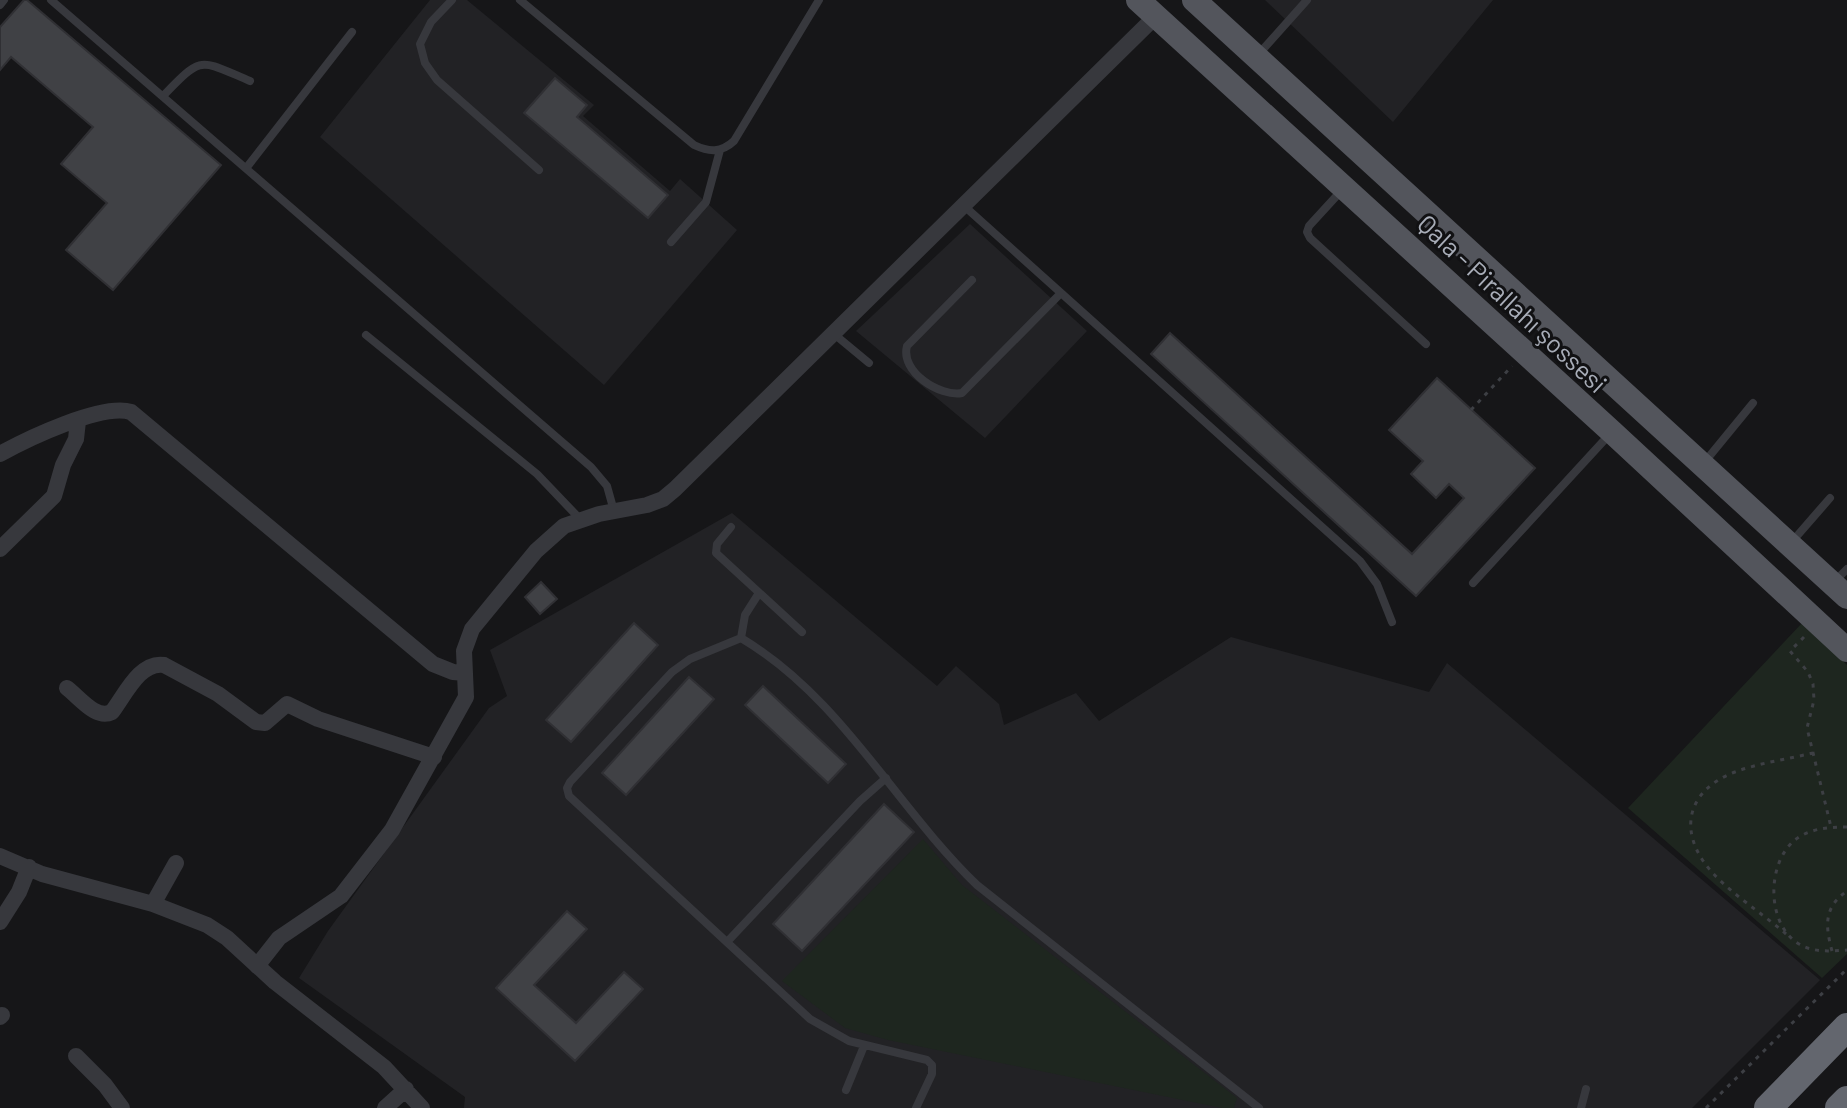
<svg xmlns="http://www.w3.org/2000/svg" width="1847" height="1108" viewBox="0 0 1847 1108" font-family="Barlow,sans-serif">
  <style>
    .built { fill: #222225 }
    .green { fill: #1e261f }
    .building { fill: #404145; stroke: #303034; stroke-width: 2 }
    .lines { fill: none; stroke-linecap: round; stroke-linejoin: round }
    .path { stroke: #3d3f44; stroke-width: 3; stroke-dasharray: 4 6; stroke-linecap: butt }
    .service { stroke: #37383d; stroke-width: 8 }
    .minor { stroke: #37383d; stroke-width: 16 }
    .primary { stroke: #53555c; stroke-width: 24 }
    .motorway { stroke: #63666e; stroke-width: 28 }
    .labels { text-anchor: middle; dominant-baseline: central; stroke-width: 6; stroke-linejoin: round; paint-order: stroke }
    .street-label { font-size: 26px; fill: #a8adb8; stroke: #111113 }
  </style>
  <rect width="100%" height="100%" fill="#161618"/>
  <path class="built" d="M430 0H467L594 105 583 116 670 191 680 179 737 230 604 385 320 137Z
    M1265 0H1493L1393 122Z
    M970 224 1087 331 985 438 856 331Z
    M732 513 937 686 956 666 999 704 1004 725 1076 693 1099 721 1231 637 1429 692 1447 663 1820 980 1692 1108H464L465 1097 299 978 328 931 489 708 507 696 490 650Z"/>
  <path class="green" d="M1803 622 1847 665V954L1822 978 1628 808Z
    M923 839 962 885 1237 1098 1234 1108H1222L888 1040 845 1028 782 981Z"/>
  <path class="building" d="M24 0H27L221 165 113 290 66 250 107 203 61 164 93 127 11 57 0 70V27Z
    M555 78 587 105 577 117 668 195 648 218 524 113Z
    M1170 333 1412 554 1464 498 1449 484 1436 498 1411 474 1423 461 1389 430 1437 378 1535 468 1416 596 1151 354Z
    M541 582 557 599 540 614 525 597Z
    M634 623 658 645 571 742 546 720Z
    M689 677 714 699 626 795 602 773Z
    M763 686 846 764 828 783 745 705Z
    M884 804 914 832 802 951 773 924Z
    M567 911 587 929 534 985 576 1023 624 972 643 989 575 1061 496 988Z"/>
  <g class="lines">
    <path class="path" d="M1471 410 1512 366
      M1804 637 1790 651 1808 672 1813 684 1814 700 1807 728 1831 827
      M1847 827C1830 827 1814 828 1799 837 1766 858 1765 924 1799 944 1814 953 1830 951 1847 950
      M1786 934C1762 913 1731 894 1710 870 1677 831 1687 790 1735 772 1759 763 1788 759 1813 753
      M1832 951C1825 925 1824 907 1847 891
      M1706 1108 1847 969"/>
    <path class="service" d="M51 0 591 467 607 486 614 511
      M452 0 431 22 420 44 425 63 437 80 539 170
      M520 0 694 145C709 152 721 153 734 141L819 0
      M0 5 4 0
      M1257 56 1307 0
      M163 96C203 55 198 59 250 81
      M247 167 352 32
      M1342 190 1309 226 1307 232 1310 238 1426 344
      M963 205 1360 561 1377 584 1392 622
      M671 242 706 202 720 150
      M972 280 907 346C900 372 940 397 962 393L1060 294
      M834 334 869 363
      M366 335 537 474 580 519
      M1703 464 1753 403
      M731 527 717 544 716 553 802 632
      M1790 544 1830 498
      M1473 583 1609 435
      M1833 583 1847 569
      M741 638 745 615 759 593
      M727 942 860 801 886 778
      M846 1090 864 1046
      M916 1108 932 1074V1065L927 1060 849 1041 810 1019 569 796 567 788 570 782 672 672 690 659 741 638C842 698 895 806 977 885L1259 1108
      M1581 1108 1586 1089"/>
    <path class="minor" d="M0 454C27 439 102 403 131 412L433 664 453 672 465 673
      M0 549 54 496 63 465 76 439 78 421
      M67 688C80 698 96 720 112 712 125 695 140 661 164 665L218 694 256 722 265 723 287 704 318 719 434 757
      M0 856 42 874 153 904 207 925 227 938 275 982 384 1067 422 1108
      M153 904 176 863
      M0 922 19 892 29 867
      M257 966 279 938 341 896 392 830 466 697 464 651 472 629 536 551 564 526 599 514 647 505 663 499 675 489 1156 16
      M0 1017 2 1015
      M76 1056 105 1085 122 1108
      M385 1108 406 1089"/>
    <path class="primary" d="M1138 0 1612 432 1847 650
      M1194 0 1847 597"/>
    <path class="motorway" d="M1768 1108 1847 1027
      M1839 1108 1847 1100"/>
  </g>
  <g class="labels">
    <g class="street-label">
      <text transform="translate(1513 303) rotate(43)">Qala - Pirallahı şossesi</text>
    </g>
  </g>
</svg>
